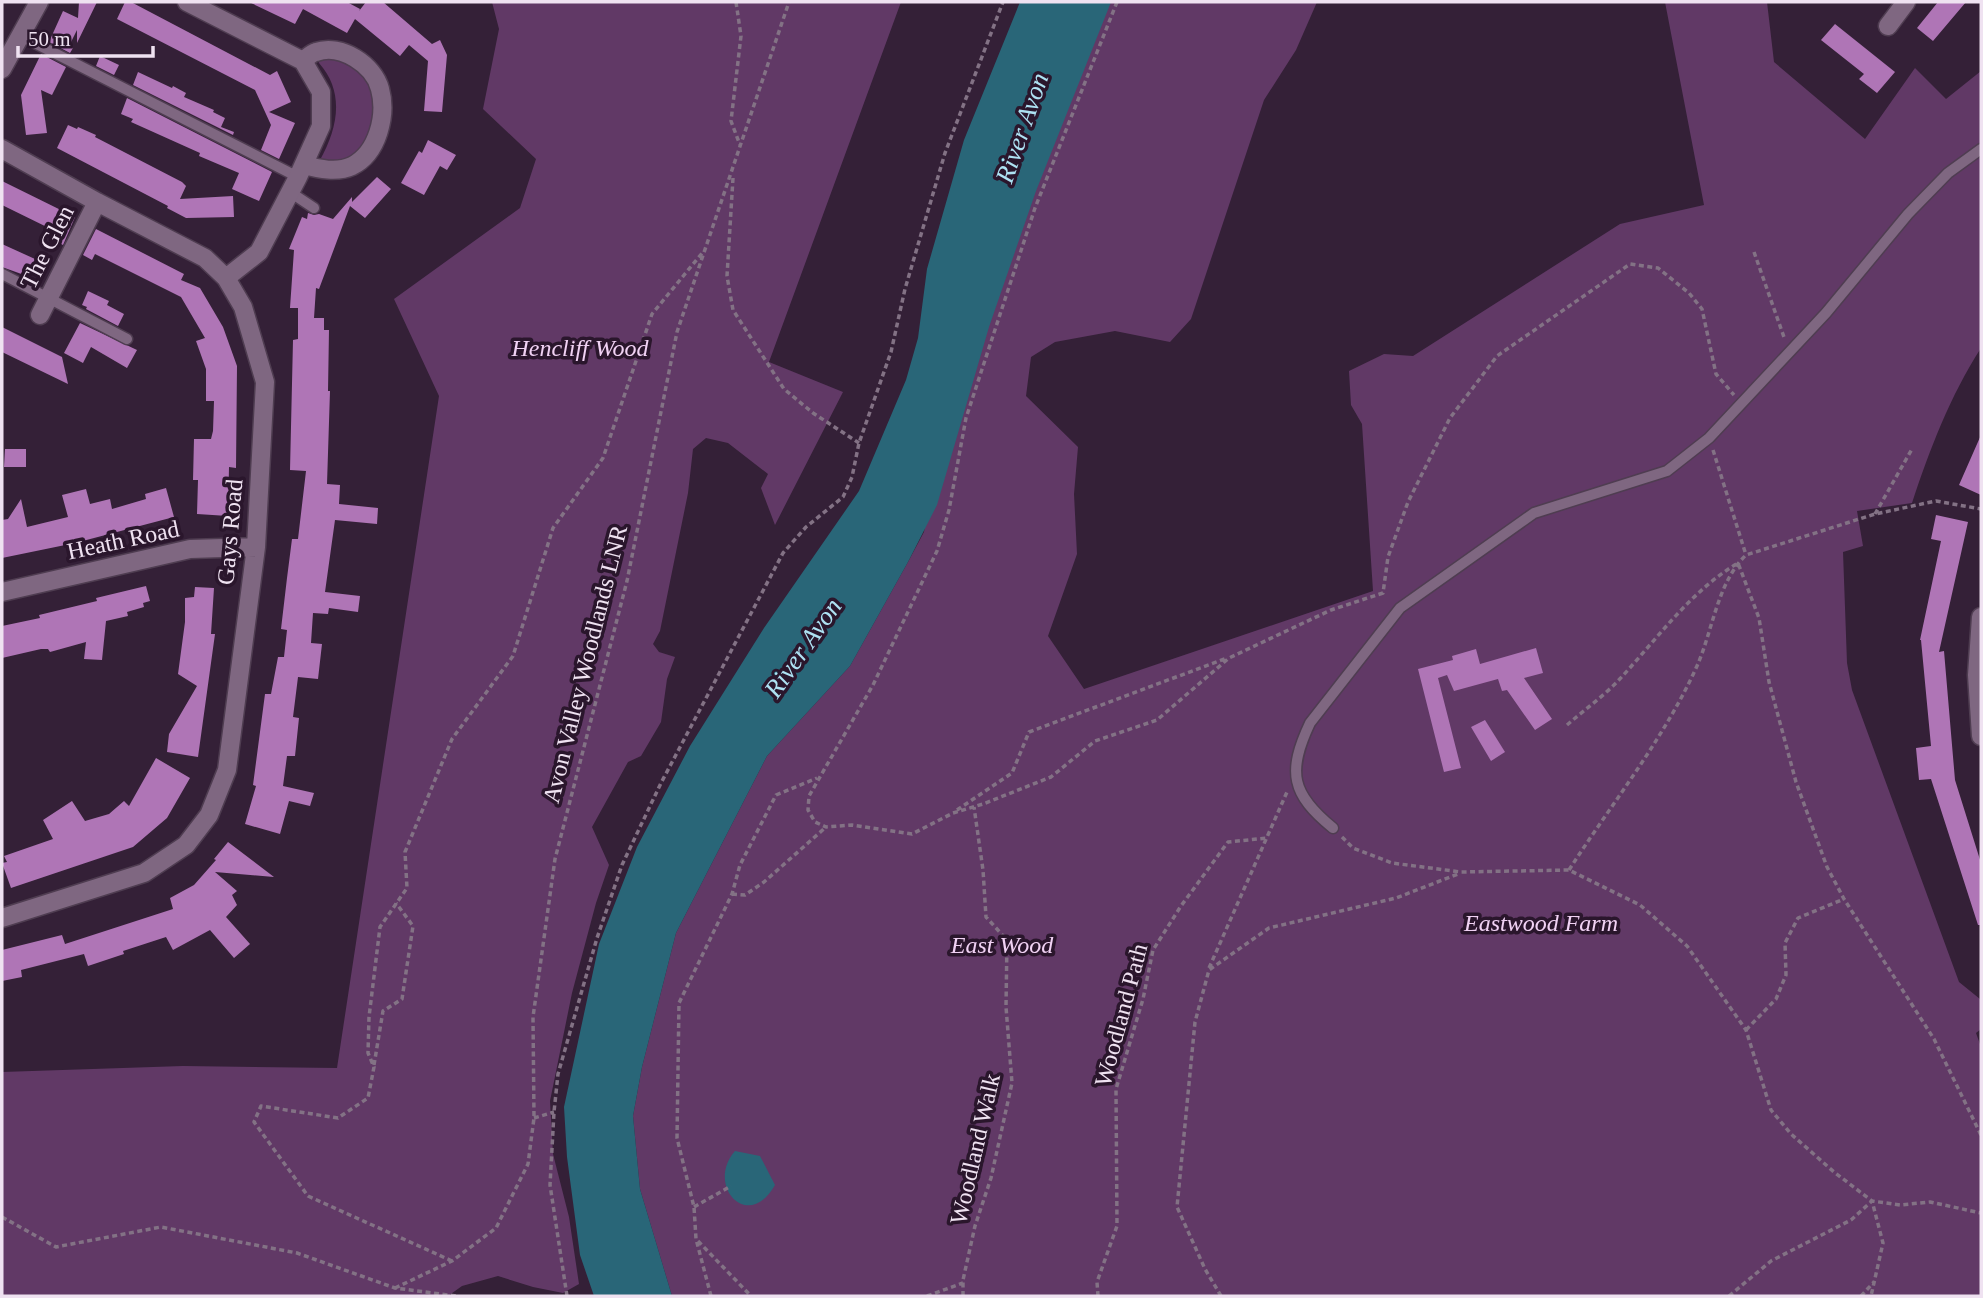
<svg xmlns="http://www.w3.org/2000/svg" width="1983" height="1298" viewBox="0 0 1983 1298" font-family="'Times New Roman',serif">
  <style>
    .green { fill: #613966 }
    .water { fill: #296678 }
    .building { fill: #af75b6 }
    .lines { fill: none; stroke-linecap: round; stroke-linejoin: round }
    .lane-casing { stroke: #4f3d51; stroke-width: 13 }
    .street-casing { stroke: #4f3d51; stroke-width: 21 }
    .path { stroke: #837285; stroke-width: 3.5; stroke-dasharray: 5 3.5; stroke-linecap: butt }
    .lane { stroke: #7f6781; stroke-width: 10 }
    .street { stroke: #7f6781; stroke-width: 18 }
    .labels { text-anchor: middle; dominant-baseline: central; stroke-width: 7; stroke-linejoin: round; paint-order: stroke }
    .street-label { font-size: 24px; fill: #efe2f1; stroke: #2a162c }
    .park-label { font-size: 24px; font-style: italic; fill: #f1d2f4; stroke: #2a162c }
    .water-label { font-size: 26px; font-style: italic; fill: #aee2f3; stroke: #2a162c }
  </style>
  <rect width="100%" height="100%" fill="#342037"/>
  <path class="green" d="M492 2H901L769 362 843 392 775 525 761 488 768 474 728 443 706 438 693 449 688 493 660 631 653 644 659 652 675 657 667 679 661 722 641 756 628 762 592 827 609 865 596 903 572 993 550 1101 553 1154 569 1217 579 1284 563 1293 533 1287 498 1276 462 1286 448 1296H2V1072L183 1066 337 1068 439 396 394 299 520 208 536 159 483 109 499 29Z
    M1100 2H1317L1296 50 1264 100 1191 319 1170 342 1115 331 1055 342 1031 357 1026 396 1078 447 1074 494 1077 554 1048 636 1084 689 1373 591 1362 424 1351 405 1349 371 1384 354 1413 356 1620 224 1704 205 1665 2H1767L1774 62 1865 139 1915 68 1946 99 1981 71V348C1950 396 1930 449 1912 503L1857 511 1863 546 1843 552 1847 663 1852 690 1959 982 1980 999 1981 1029 1976 1033 1981 1047V1296H672L640 1189 633 1116 642 1067 676 933 767 756 850 666 908 562 924 532 934 474Z
    M333 59C344 63 355 67 363 75 392 104 366 178 320 160 338 128 345 92 319 63V60Z"/>
  <path class="water" d="M1020 2H1111L1036 191 989 327 937 505 908 562 850 666 767 756 676 933 642 1067 633 1116 640 1189 672 1296H594L580 1255 567 1157 564 1107 599 944 637 847 690 746 764 628 859 491 906 380 918 338 927 269 964 140Z
    M735 1151 760 1156 775 1185C748 1233 705 1185 735 1151Z"/>
  <path class="building" d="M79 2H97L77 43V30L69 46 73 48 70 53 49 42 63 11 78 18Z
    M125 2H131L270 75 277 71 291 102 269 112 295 123 279 159 261 150 271 125 255 90 117 19Z
    M249 2H347L360 9 359 11 366 2H383L432 44 440 40 447 55 442 112 424 111 428 61 409 45 400 56 355 19 347 33 303 9 295 24Z
    M1938 2H1966L1933 41 1917 28Z
    M1835 24 1895 72 1877 93 1859 79 1864 74 1821 40Z
    M41 54 66 67 52 95 41 90 47 133 26 135 21 95Z
    M100 56 119 65 114 75 96 66Z
    M138 72 172 88 173 86 186 93 184 97 214 110 213 112 225 118 221 127 234 132 233 135 133 85Z
    M127 98 272 172 259 201 232 189 239 173 199 156 200 153 131 122 133 119 121 114Z
    M68 125 77 129 78 127 96 135 95 137 182 182 186 186 180 199 233 196 234 217 186 218 167 208 168 206 57 148Z
    M428 140 456 155 447 170 440 166 424 195 401 183 419 151 422 153Z
    M377 177 391 189 365 218 350 206 319 289 316 288 314 318H324V330H329L328 391H330L327 484 340 485 339 504 378 508 377 524 335 520 325 592 360 596 358 612 329 608 328 614 313 613 311 643 322 644 318 679 298 677 293 717 299 718 295 756H287L283 786 314 793 310 806 289 801 280 834 245 824 256 786 253 785 265 694H271L278 657H284L287 630 281 629 287 578 292 539H298L306 471 290 470 293 340 298 339V308H290L294 250 289 249 302 217 307 219 308 213 314 215 319 214 333 219 352 197V202Z
    M2 181 75 217 63 245 52 239 55 231 2 205Z
    M96 229 184 274 181 280 200 288 223 327 237 366 236 468 229 467 228 516 197 514 198 480H193L194 439H211L213 431 214 401H206V369L196 341 205 338 181 297 95 254 92 260 83 255Z
    M2 244 35 259 27 276 2 267Z
    M88 291 109 301 107 305 124 314 118 326 86 309 87 307 82 305Z
    M80 323 137 350 127 368 91 347 83 363 64 353Z
    M2 327 62 357 68 384 2 352Z
    M1981 435V495L1959 485Z
    M5 449H26V467H4Z
    M166 488 174 517 75 543 2 558V520L8 519 21 499 27 527 68 517 62 495 86 489 90 504 110 499 112 509 146 499 145 494Z
    M1936 515 1968 522 1939 652 1944 651 1955 780 1981 863V925H1978L1931 779 1919 780 1916 748 1931 746 1921 640H1920L1941 541 1931 539Z
    M146 586 150 601 143 603 144 607 127 612 128 616 106 621 102 660 84 659 86 642 50 652 48 649H41L2 658V626L40 618 39 615 97 601 96 598Z
    M195 587 214 588 211 634H215L198 757 167 752 169 734 197 686 178 674 185 622V598L194 597Z
    M1536 648 1543 673 1524 678 1552 719 1535 730 1507 690 1502 691 1498 679 1454 691 1447 675 1438 678 1461 768 1444 772 1418 669 1453 660 1452 656 1476 649 1480 664Z
    M1485 720 1505 752 1491 761 1471 727Z
    M156 758 190 778 167 818 133 847 11 888 2 863 7 862 4 856 53 839 43 820 72 801 85 821 109 814 124 801 129 806Z
    M228 842 274 877 215 872 237 891 232 895 237 905 226 917 250 944 234 958 210 930 173 950 166 937 123 951 124 954 88 966 84 954 21 970 22 977 2 981V950L62 935 65 944 173 909 170 898 194 885 216 860 214 859Z"/>
  <g class="lines">
    <defs>
      <path id="lane" d="M21 36 298 177
        M290 192 314 208
        M2 274 127 339
        M1333 828C1291 794 1287 772 1310 723L1400 608 1534 513 1667 471 1709 438 1826 313 1908 214 1948 173 1981 149"/>
      <path id="street" d="M187 2 303 61 321 92V126L298 177 259 252 226 278
        M1888 26 1906 2
        M303 61C307 58 311 53 316 52 341 43 374 65 380 89 387 115 378 153 352 166 337 173 319 169 304 165
        M2 69 39 2
        M2 149 97 202 205 258 226 278 243 307 265 382 256 547 227 770 209 815 186 845 144 873 2 918
        M40 315 97 202
        M2 592 190 549 256 547
        M1981 617 1977 675 1981 736"/>
    </defs>
    <use href="#lane" class="lane-casing"/>
    <use href="#street" class="street-casing"/>
    <path class="path" d="M736 2 741 36 731 121 740 145
      M1117 2 1035 208 966 418 949 510 937 551 873 685 809 796 808 810 815 822 826 827 852 825 912 834 953 813 983 804 1051 777 1095 741 1157 720 1229 658 1331 610 1383 593 1388 557 1408 502 1450 418 1497 356 1630 264 1658 268 1689 293 1702 309 1716 374 1734 395
      M733 178 727 276 733 310 784 389 813 413 859 443
      M1754 252 1785 340
      M1713 450 1746 555
      M1875 514 1912 449
      M1567 725C1583 711 1601 698 1616 683 1655 642 1689 592 1738 563L1759 618 1769 682 1796 782 1827 867 1844 899 1934 1039 1981 1135
      M957 810 1012 773 1029 732 1227 658
      M1342 837 1353 848 1392 863 1461 872 1569 870 1640 905 1687 946 1746 1030 1771 1110 1791 1134 1834 1172 1872 1201 1900 1205 1930 1202 1981 1213
      M1569 870C1612 803 1664 739 1697 666 1713 630 1717 583 1746 555L1875 514 1936 501 1981 509
      M732 894 745 895 764 882 826 827
      M1209 968 1287 792
      M1746 1030 1776 999 1786 975 1785 943 1798 918 1844 899
      M374 1065 383 1011 402 999 413 926 396 903
      M534 1118 554 1112
      M694 1207 731 1186
      M2 1217 56 1247 161 1227 297 1253 395 1288 456 1296
      M698 1241 751 1296
      M452 1261 308 1196 254 1122 261 1106 338 1118 368 1098 374 1067 368 1053 369 1017 380 927 407 888 405 852 452 739 513 656 553 528 603 458 652 314 703 252
      M395 1288 452 1261 496 1228 528 1164 534 1118 533 1017 555 859 627 581 677 332 789 2
      M567 1296 550 1185 554 1112 558 1074 597 938 622 865 661 783 783 553 806 527 843 497 852 477 859 443 891 352 905 289 945 153 1003 2
      M711 1296 696 1239 694 1207 677 1138 679 1003 732 894 740 865 776 795 817 778
      M927 1296 963 1283
      M963 1296V1280L975 1226 991 1178 1012 1083 1006 1007 1007 940 986 917 983 870 974 807
      M1098 1296 1097 1282 1117 1226 1116 1089 1143 999 1153 950 1181 906 1228 842 1267 838
      M1221 1296 1205 1269 1177 1207 1195 1022 1209 970 1269 928 1396 898 1458 874
      M1729 1296 1771 1261 1851 1220 1872 1201 1883 1243 1871 1296
      M1861 1296 1874 1282"/>
    <use href="#lane" class="lane"/>
    <use href="#street" class="street"/>
  </g>
  <g class="labels">
    <g class="street-label">
      <text transform="translate(47 247) rotate(-63)">The Glen</text>
      <text transform="translate(230 532) rotate(-85)">Gays Road</text>
      <text transform="translate(123 540) rotate(-12)">Heath Road</text>
      <text transform="translate(585 664) rotate(-76)">Avon Valley Woodlands LNR</text>
      <text transform="translate(1121 1015) rotate(-75)">Woodland Path</text>
      <text transform="translate(975 1149) rotate(-77)">Woodland Walk</text>
    </g>
    <g class="park-label">
      <text x="580" y="348">Hencliff Wood</text>
      <text x="1541" y="923">Eastwood Farm</text>
      <text x="1002" y="945">East Wood</text>
    </g>
    <g class="water-label">
      <text transform="translate(1022 128) rotate(-71)">River Avon</text>
      <text transform="translate(803 648) rotate(-55)">River Avon</text>
    </g>
  </g>
  <rect width="1983" height="1298" fill="none" stroke="#efe2f1" stroke-width="7"/>
  <path d="M18 46v10h135v-10" fill="none" stroke="#efe2f1" stroke-width="3.5"/>
  <text x="28" y="46" font-size="21" fill="#efe2f1" stroke="#2a162c" stroke-width="5" paint-order="stroke">50 m</text>
</svg>
